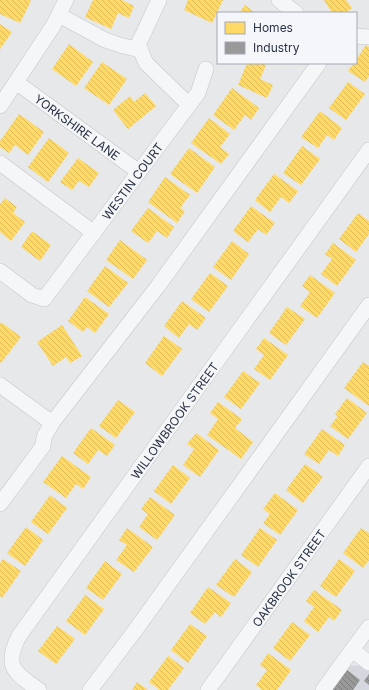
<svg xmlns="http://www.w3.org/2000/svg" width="369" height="690" viewBox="0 0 369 690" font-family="Inter,sans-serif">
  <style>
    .built { fill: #d4d7dd }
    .homes { fill: url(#homes-back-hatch) }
    .industry { fill: url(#industry-back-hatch) }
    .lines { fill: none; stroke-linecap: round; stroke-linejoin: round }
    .minor-casing { stroke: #c4c6c8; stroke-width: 16 }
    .minor { stroke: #f5f6f7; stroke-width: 15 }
    .labels { text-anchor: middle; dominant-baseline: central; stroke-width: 4; stroke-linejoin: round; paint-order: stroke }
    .street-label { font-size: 12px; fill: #2b3445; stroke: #f4f6f9 }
  </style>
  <defs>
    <pattern id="homes-back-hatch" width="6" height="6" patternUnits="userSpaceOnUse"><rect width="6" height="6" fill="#ffd966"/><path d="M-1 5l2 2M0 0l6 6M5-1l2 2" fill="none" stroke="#dbbb5a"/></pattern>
    <pattern id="industry-back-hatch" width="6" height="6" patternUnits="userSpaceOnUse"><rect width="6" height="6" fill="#999"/><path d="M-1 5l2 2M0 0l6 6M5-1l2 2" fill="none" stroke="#7d7e7f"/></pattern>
  </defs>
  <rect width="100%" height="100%" fill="#e6e8ea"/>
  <path class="built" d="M369 665V690H328L345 666Z"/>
  <path class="homes" d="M0 0H30L31 1 20 23 0 14Z
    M93 0H122L134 6 129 18 118 13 111 29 85 17Z
    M188 0H223L212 23 184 10Z
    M324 0H346L352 8 345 13H332Z
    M245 5 255 13H239Z
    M0 24 12 32 0 49Z
    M69 44 93 62 76 86 52 69Z
    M366 45 369 47V76L365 82 348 71 354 63H356V60Z
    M102 62 127 79 109 105 84 88Z
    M247 63H262L266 65 260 79 273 85 267 98 238 85Z
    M348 82 365 94 346 120 329 108Z
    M232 88 259 108 251 120 245 115 234 130 213 115Z
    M145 93 156 106 128 129 113 110 130 96 134 102Z
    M320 111 342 128 334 140 327 135 318 148 301 137Z
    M19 114 44 132 28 155 15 145 9 153 0 147V141Z
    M209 118 230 134 220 147 229 154 221 164 191 143Z
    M49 138 69 153 48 182 28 167Z
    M302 146 320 159 301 185 283 173Z
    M189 148 215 167 197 193 170 174Z
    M78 158 99 173 89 187 79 181 72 190 60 182Z
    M274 174 298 191 289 203 281 197 270 212 255 200Z
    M165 177 190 195 180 208 185 211 177 223 148 202Z
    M5 198 17 207 13 213 25 222 11 241 0 232V204Z
    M251 206 275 223 266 235 258 229 248 242 233 231Z
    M148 208 174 227 167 238 157 231 148 243 131 231Z
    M358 213 369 221V234L356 252 339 239Z
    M32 231 51 245 40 261 21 247Z
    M120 240 147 260 133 279 106 260Z
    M232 241 249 254 231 280 213 267Z
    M333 243 356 260 337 286 321 274 332 259 325 254Z
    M105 266 128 283 109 307 87 291Z
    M210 273 228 286 209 312 191 299Z
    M310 275 335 293 317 318 300 306 310 292 302 286Z
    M85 297 109 314 95 333 87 327 83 332 68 321Z
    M182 301 206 318 197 330 189 324 179 338 164 326Z
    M287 307 305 319 286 345 269 333Z
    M1 322 21 337 1 363 0 362V324Z
    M62 325 82 356 70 363 66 357 53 366 37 342Z
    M164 336 182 349 162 376 145 363Z
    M264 338 288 355 270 380 254 369 264 355 256 349Z
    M363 362 369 366V406L344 388Z
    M243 371 260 383 241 409 224 397Z
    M347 398 367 413 348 439 330 426 338 416 335 414Z
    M118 400 135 412 116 438 99 426Z
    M218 402 242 419 235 428 253 442 241 459 207 435 218 419 210 413Z
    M91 428 115 445 107 456 98 450 88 464 73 453Z
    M322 429 345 445 338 456 329 450 319 464 304 454Z
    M196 433 219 450 200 477 183 465 194 449 187 444Z
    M62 456 91 477 83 489 76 484 66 498 43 482Z
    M305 464 323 477 303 503 286 490Z
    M173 465 190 478 171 504 154 491Z
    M275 493 298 510 280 535 263 523 270 514 263 509Z
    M50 495 67 508 48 534 31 522Z
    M150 497 175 515 157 540 139 527 148 514 141 509Z
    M26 527 43 540 25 566 7 553Z
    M127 528 153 547 134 572 116 560 127 545 119 540Z
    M260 528 277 540 258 567 241 555Z
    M361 528 369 533V560L363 568 343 553Z
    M3 559 21 571 2 598 0 596V563Z
    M235 559 252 572 234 597 216 585Z
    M339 559 355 571 336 597 320 586Z
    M105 561 122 574 103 600 86 588Z
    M208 587 231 603 221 617 215 612 205 624 190 613Z
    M314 590 342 610 334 621 329 617 318 632 304 621 314 607 306 601Z
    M85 595 104 609 85 635 66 621Z
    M292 622 310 635 290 661 273 648Z
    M190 624 207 636 188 663 171 650Z
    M57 626 75 639 56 664 38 651Z
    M268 653 291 670 277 690H262L256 685 267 670 260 665Z
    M168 656 184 668 168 690H160L149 682Z
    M137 682 148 690H132Z"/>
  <path class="industry" d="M346 669 360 680 353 690H331Z
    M369 674V685L364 681Z"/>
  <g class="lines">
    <defs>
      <g id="minor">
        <path d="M159 0 138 45 146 63 189 105"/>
        <path d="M279 0 296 13"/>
        <path d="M59 15 105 40 123 46 141 50"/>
        <path d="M356 36 369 37"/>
        <path id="s1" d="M16 82 139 172"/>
        <path d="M0 106 53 26 66 0"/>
        <path d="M0 163 94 233"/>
        <path id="s2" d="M0 271 32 295 44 299 198 93 206 69"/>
        <path d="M0 385 52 423"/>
        <path d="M0 504 43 446 44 437 52 423 158 286 319 63"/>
        <path d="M352 650 369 627"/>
        <path id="s3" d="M39 690C15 673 3 667 19 636L369 150"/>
        <path d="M90 690 134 632 369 305"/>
        <path id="s4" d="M208 690 369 466"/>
        <path d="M323 690 352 650 369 663"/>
      </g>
    </defs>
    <use href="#minor" class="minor-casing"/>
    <use href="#minor" class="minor"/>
  </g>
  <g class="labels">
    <g class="street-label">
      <text stroke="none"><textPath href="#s1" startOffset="76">YORKSHIRE LANE</textPath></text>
      <text stroke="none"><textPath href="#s2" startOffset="200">WESTIN COURT</textPath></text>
      <text stroke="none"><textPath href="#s3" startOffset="333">WILLOWBROOK STREET</textPath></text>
      <text stroke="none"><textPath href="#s4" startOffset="138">OAKBROOK STREET</textPath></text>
    </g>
  </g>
  <rect x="217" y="12" width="140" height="52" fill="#f4f6f9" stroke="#a4a8b1"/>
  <rect x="225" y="22" width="20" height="12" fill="#ffd966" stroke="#a4a8b1"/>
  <text x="253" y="32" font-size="12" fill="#2b3445">Homes</text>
  <rect x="225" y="42" width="20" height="12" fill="#999999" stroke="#a4a8b1"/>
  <text x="253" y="52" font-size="12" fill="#2b3445">Industry</text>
</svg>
